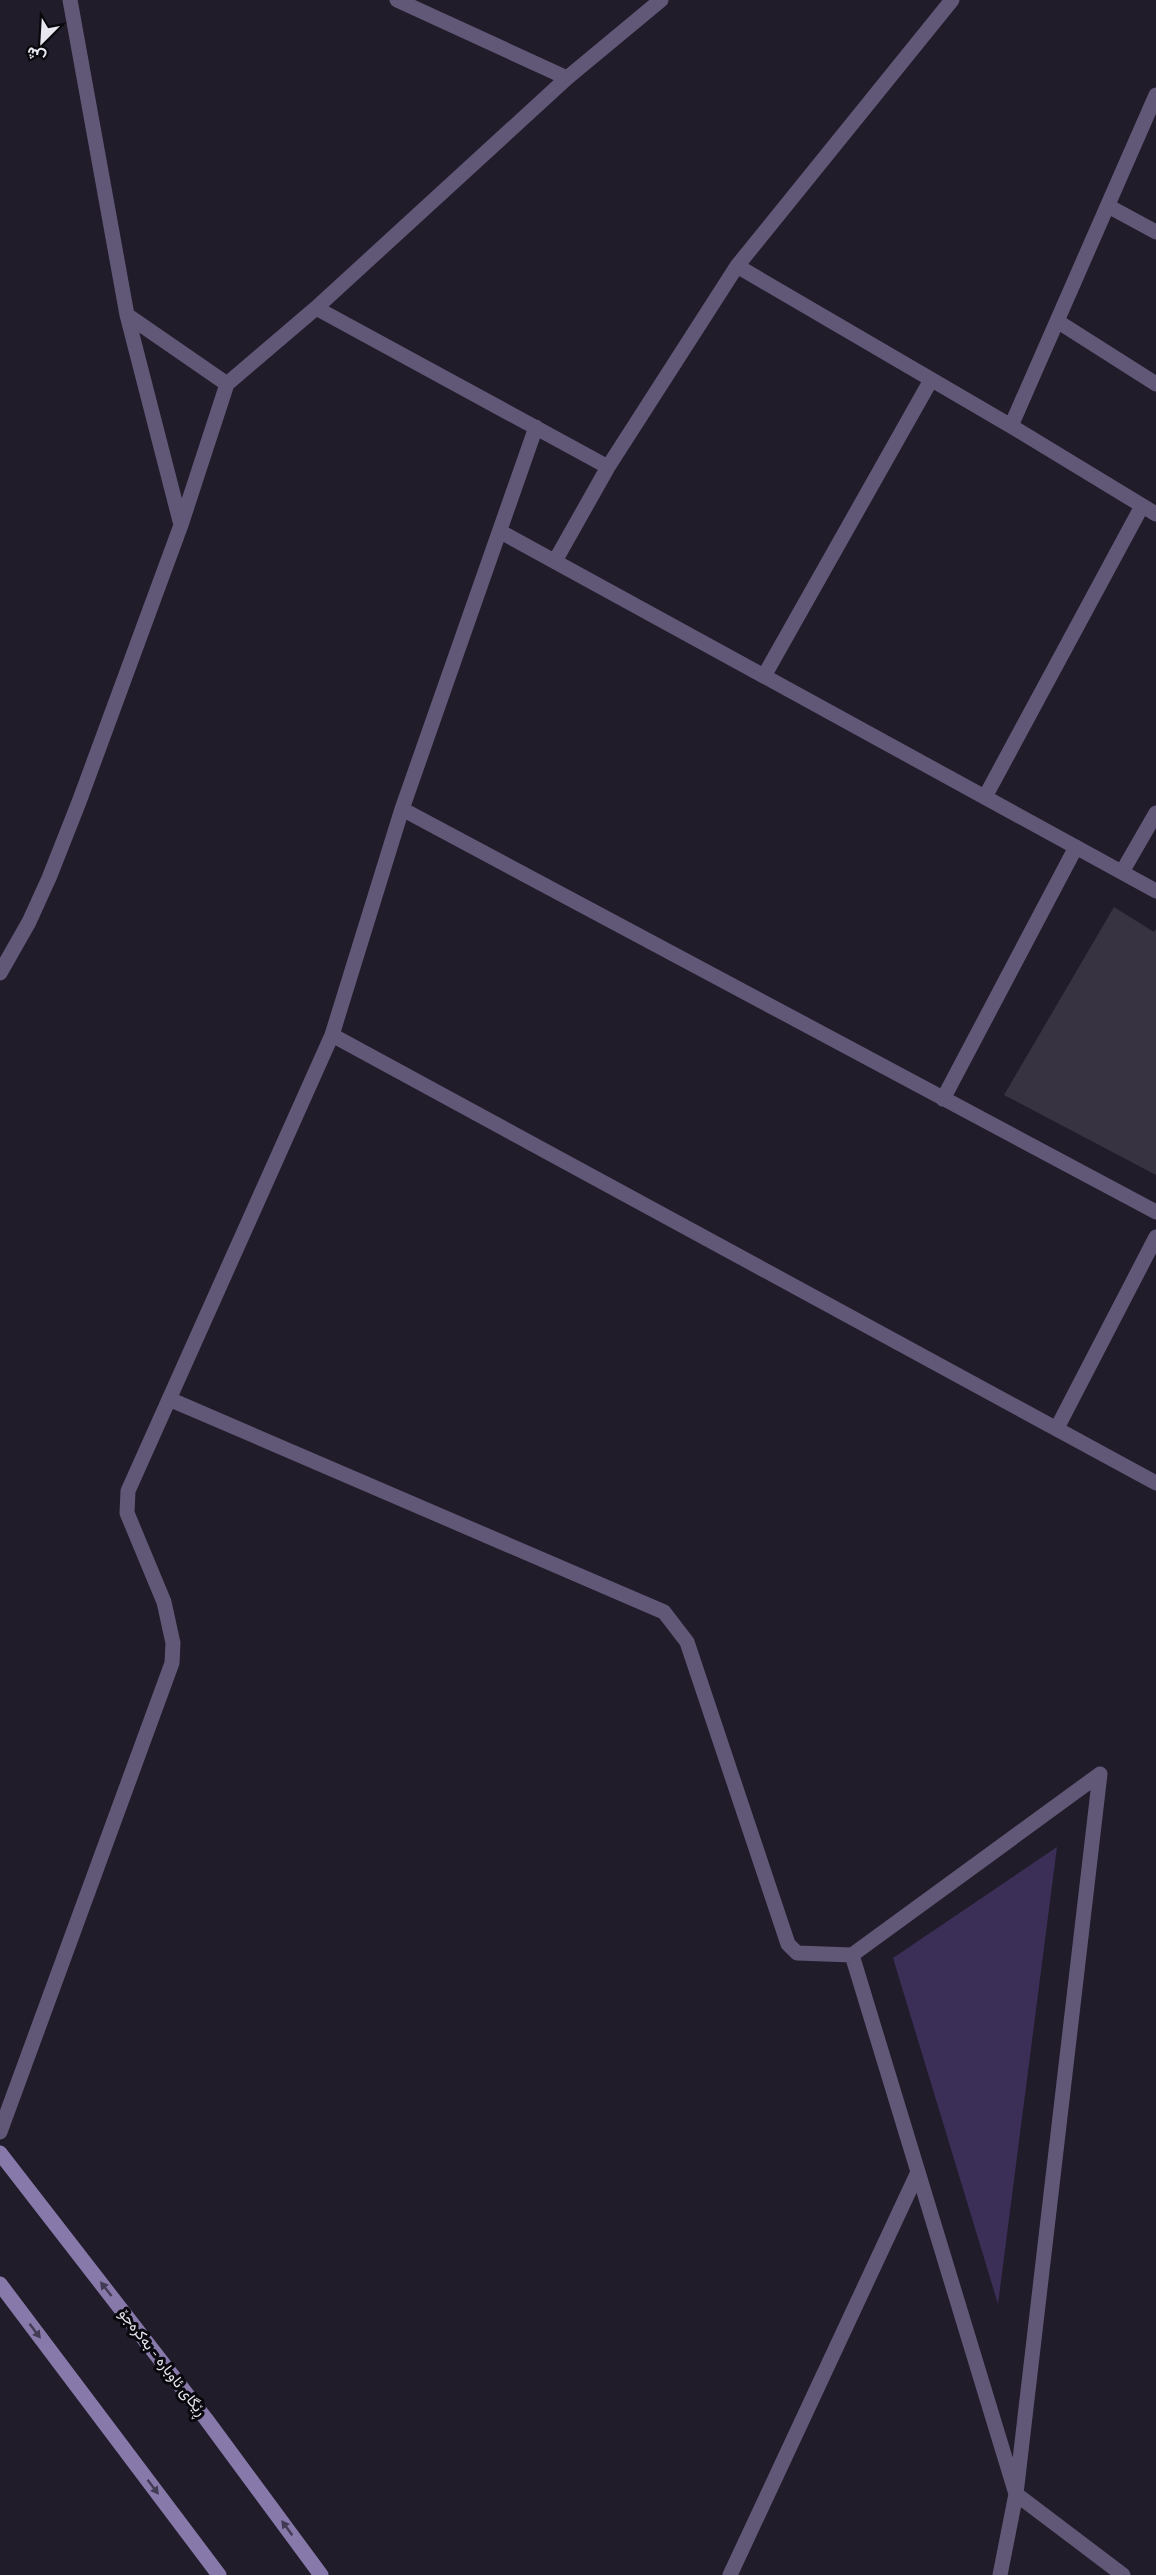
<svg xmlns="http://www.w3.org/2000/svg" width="1156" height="2575" viewBox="0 0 1156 2575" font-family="Montserrat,Vazirmatn,sans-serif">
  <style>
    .green { fill: #3c2f57 }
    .building { fill: #373341 }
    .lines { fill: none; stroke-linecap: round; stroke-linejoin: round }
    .minor { stroke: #615878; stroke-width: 15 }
    .secondary { stroke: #8879ab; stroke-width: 15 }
    .oneway { fill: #423b54 }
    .labels { text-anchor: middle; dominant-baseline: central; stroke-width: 6; stroke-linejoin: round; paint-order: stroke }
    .street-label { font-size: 15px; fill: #e8e6ef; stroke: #09080d }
  </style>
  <rect width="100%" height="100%" fill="#201c2a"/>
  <path class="green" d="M1057 1847 998 2304 893 1958Z"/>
  <path class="building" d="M1114 907 1154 932 1156 929V1175L1004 1095Z"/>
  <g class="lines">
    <path class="minor" d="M70 0 127 315 181 525
      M397 0 567 78
      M1108 206 1156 232
      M737 266 1011 426 1156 514
      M316 308 608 467
      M127 315 227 384
      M1057 321 1156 384
      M1011 426 1156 95
      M501 532 1156 891
      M555 561 608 467 737 266 952 0
      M764 676 931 380
      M985 797 1142 506
      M402 809 1156 1212
      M1122 872 1156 813
      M0 973 29 922 49 878 79 802 181 525 227 384 316 308 567 78 661 0
      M332 1035 1156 1483
      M943 1099 1076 847
      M169 1399 664 1612 687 1642 788 1944 797 1953 852 1955
      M1057 1428 1156 1237
      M1100 1774 852 1955 1016 2494 1123 2575
      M0 2132 172 1663 173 1643 164 1602 127 1513 128 1491 332 1035 402 809 536 427
      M730 2575 918 2172
      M1000 2575 1016 2494 1100 1774"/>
    <path class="secondary" d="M0 2153 206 2419 321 2575
      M0 2284 219 2575"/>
  </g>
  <defs><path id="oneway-solid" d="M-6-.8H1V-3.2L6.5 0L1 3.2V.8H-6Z" transform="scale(1.5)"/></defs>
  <g class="oneway">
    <use href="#oneway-solid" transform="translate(106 2289) rotate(-128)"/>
    <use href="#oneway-solid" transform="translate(35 2331) rotate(53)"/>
    <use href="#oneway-solid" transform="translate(153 2487) rotate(53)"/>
    <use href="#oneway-solid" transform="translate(287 2528) rotate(-126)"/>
  </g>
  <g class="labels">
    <g class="street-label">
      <text transform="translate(163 2362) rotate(52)">ڕێگای ئاوبارە - بەکرەجۆ</text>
    </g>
  </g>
  <g transform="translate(42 42) rotate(204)" stroke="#09080d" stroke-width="4.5" paint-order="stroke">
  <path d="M0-4.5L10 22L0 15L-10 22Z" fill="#e8e6ef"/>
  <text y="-9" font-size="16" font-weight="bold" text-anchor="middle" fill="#e8e6ef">ش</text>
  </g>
</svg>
